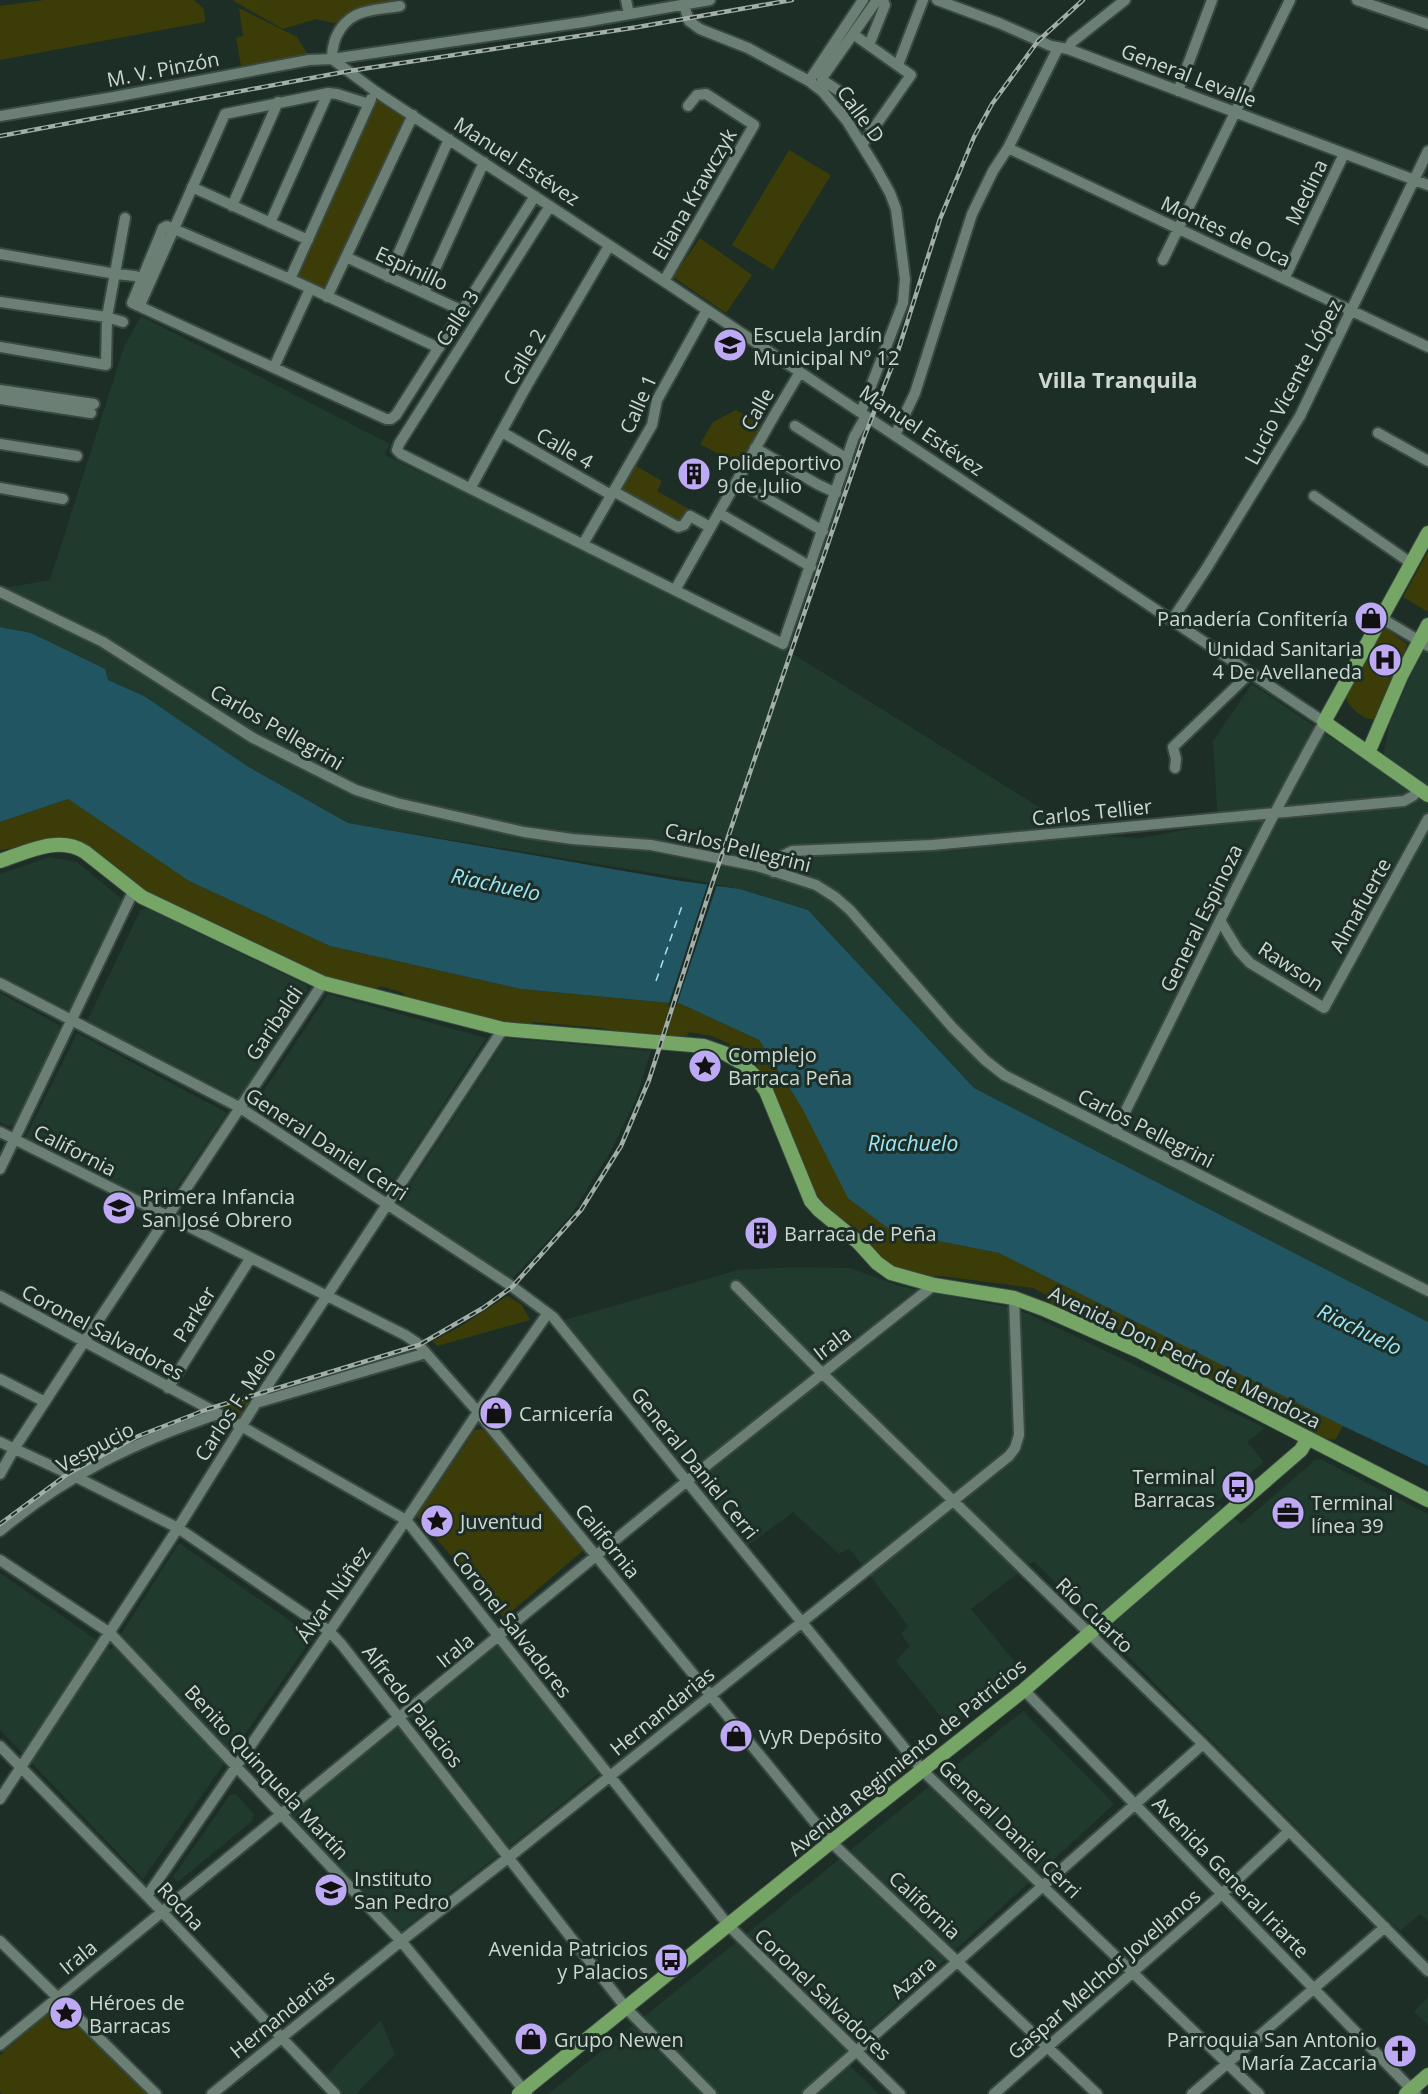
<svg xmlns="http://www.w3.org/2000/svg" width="1428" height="2094" viewBox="0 0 1428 2094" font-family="'Open Sans',sans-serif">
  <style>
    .built { fill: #213a2e }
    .green { fill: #3b3c08 }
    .water { fill: #215562 }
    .pier { fill: #1d2e26 }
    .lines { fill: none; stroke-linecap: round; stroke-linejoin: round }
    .ferry { stroke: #9de6f9; stroke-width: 1.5; stroke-dasharray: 8 6; stroke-linecap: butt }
    .minor-casing { stroke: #3a4842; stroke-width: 14 }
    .major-casing { stroke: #3a4842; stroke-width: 16 }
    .minor { stroke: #6b7f75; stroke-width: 10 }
    .major { stroke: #75a666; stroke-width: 14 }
    .rail-casing { stroke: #a2aea8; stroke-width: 4.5 }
    .rail { stroke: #1d2e26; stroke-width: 2; stroke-dasharray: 7; stroke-linecap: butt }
    .labels { text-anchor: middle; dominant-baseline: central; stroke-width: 6; stroke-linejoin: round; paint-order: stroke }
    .street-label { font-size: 20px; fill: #ced8d3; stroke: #1d2e26 }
    .poi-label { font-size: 20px; fill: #ced8d3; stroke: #1d2e26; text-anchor: start }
    .water-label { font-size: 21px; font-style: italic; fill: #9de6f9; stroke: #1d2e26 }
    .quarter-label { font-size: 22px; font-weight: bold; fill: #ced8d3; stroke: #1d2e26 }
  </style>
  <rect width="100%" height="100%" fill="#1d2e26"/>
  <path class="built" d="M141 316 390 444 385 455 782 647 1084 835 1140 838 1218 824 1213 741 1252 684 1381 771 1389 725 1428 637V1322L974 1088 808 910 740 889 683 878 348 823 247 766 144 696 108 680 31 633 0 627V585L10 587 50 580 124 347Z
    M49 857 77 862 123 900 70 1011 0 975V874Z
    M147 908 306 985 308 991 241 1095 238 1098 87 1021 140 911Z
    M0 993 59 1025 60 1035 15 1124 8 1126 0 1122Z
    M328 994 486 1038 388 1190 383 1191 349 1172 278 1122 253 1107Z
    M77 1033 227 1113 163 1208 25 1138Z
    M506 1038 651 1051 636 1099 611 1151 571 1215 511 1280 398 1203Z
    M795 1267 850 1268 899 1286 1001 1306 1029 1314 1265 1428 1247 1442 1264 1462 1216 1502 1241 1524 1315 1460 1320 1459 1428 1514V1921L1420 1914 1400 1931 1387 1919 1034 1561 971 1609 1021 1669 950 1728 896 1661 910 1646 901 1634 908 1626 849 1548 839 1554 793 1512 746 1547 561 1321 738 1270Z
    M179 1543 313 1637 143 1879 0 1730V1573L111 1650Z
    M502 1642 603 1770 509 1847 409 1717Z
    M1023 1711 1114 1804 840 2056 879 2094H548Z
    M401 1725 502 1852 401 1931 289 1813Z
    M235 1793 254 1814 252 1821 178 1882 173 1877 230 1795Z
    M1428 1998V2025L1414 2011Z
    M381 2020 395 2055 356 2094H343L326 2076Z"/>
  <path class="green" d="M44 0H194L204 9 205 22 0 60V6Z
    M232 0H402C378 7 354 2 338 24L316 19 283 29Z
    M239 8 297 37 308 55 241 66 236 38 243 36Z
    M376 98 406 117 327 292 295 277Z
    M789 150 831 175 773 270 732 245Z
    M700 238 752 275 726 313 673 277Z
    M736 410 763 426 740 466 700 444 713 422Z
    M636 466 662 481 657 491 689 509 681 524 622 490Z
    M1428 552V612L1403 597Z
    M1385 628 1407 644 1406 649 1382 713C1380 715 1377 718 1374 719 1363 721 1347 705 1345 696L1381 629Z
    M68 799 189 881 330 946 521 989 681 1004 759 1040 802 1108 893 1232 999 1253 1343 1426 1335 1440 1318 1437 1135 1343 1136 1339 1074 1307 1065 1310 1052 1306 1048 1296 1033 1288 941 1276 918 1278 897 1272 869 1247 871 1244C864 1236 855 1224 843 1221L818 1199 782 1111 769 1089 727 1049 730 1044 712 1036 689 1032 687 1036H639L602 1028 533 1022 527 1027H523L411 1001 401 992 380 986 373 991 304 972 301 964 283 955 160 897 153 899 135 887 79 840 66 837 52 838 37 845 0 850V822Z
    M507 1296 521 1304 530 1320 437 1346 432 1341 458 1328Z
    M265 1391 241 1426 208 1409Z
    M482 1429 492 1438 586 1548 504 1618 417 1516 475 1430Z
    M58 2005 64 2007 152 2094H2L0 2092V2055Z"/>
  <path class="water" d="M0 627 31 633 105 669 108 680 144 696 247 766 348 823 681 881 740 889 808 910 974 1088 1428 1322V1466L1343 1426 999 1253 893 1232 848 1198 802 1108 759 1040 681 1004 521 989 330 946 189 881 68 799 0 822Z"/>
  <path class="pier" d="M708 883 717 885 676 1007 668 1006Z"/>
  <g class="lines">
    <path class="ferry" d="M656 981 683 903"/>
    <defs>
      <path id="minor" d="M626 0 629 14
        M937 0 999 23 1051 46 1068 49 1428 185
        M1357 0 1428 24
        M684 5 689 21 700 29 748 48 809 81 823 92 847 121 876 168 890 193 896 209 905 279 903 303 861 412
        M853 34 911 75 862 145
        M869 45 885 5 883 0
        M1068 49 1072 42 1125 0
        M332 59 375 91 662 280 1324 722C1249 856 1184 995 1115 1132
        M332 59C332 50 333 45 336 37 349 8 372 11 400 6
        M898 65 923 0
        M809 81 863 0
        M839 91 822 80V78L877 0
        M1178 91 1212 0
        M840 111H851L873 129
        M0 116 114 97 309 60 332 59 584 22 710 0
        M1008 148 1428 347
        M192 187 308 240
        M232 206 278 102
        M550 206 399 444 397 450 401 454 783 644 854 437 866 416
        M270 223 328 93
        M0 254 116 274 135 276 147 280
        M346 257 463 311
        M1163 260 1290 0
        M388 277 449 139
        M290 279 371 99
        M1284 279 1344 154
        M664 281 754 125 706 94 697 95 688 106
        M424 293 484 162
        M327 297 413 115
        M0 302 107 317 123 322
        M140 305 225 114 328 93 337 94 369 104
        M0 347 106 365 107 317 125 218
        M439 348 290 279 167 226 163 228 132 303 386 419H391L396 415 535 196
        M274 367 310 289
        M0 390 94 404
        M0 399 91 413
        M795 426 847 459
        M502 432 611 495
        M1378 433 1428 461
        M895 435 915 393 972 214 993 171 1008 148 1058 48
        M0 444 77 456
        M755 448 817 484 836 493
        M737 481 823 531
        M471 487 526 387 609 246
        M0 488 63 499
        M613 491 678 527 684 525 690 516 710 527
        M1314 496 1411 563
        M719 513 811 567
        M583 544 652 425 657 400 707 310
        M675 590 775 414 800 372
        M0 592 103 642 253 738 356 790 397 803 524 832 572 839 651 845 757 866 816 885 835 897 850 910 952 1027 985 1060 1004 1075 1428 1291
        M1381 618 1428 646
        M1172 620 1206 569 1300 416 1428 151
        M1175 768 1176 759 1173 747 1250 673
        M773 872 782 856 792 851 932 845 1404 801 1413 796 1419 789
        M1221 922 1238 950 1250 963 1324 1008 1428 819
        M0 983 239 1107 510 1285 553 1317 923 1771 1259 2094
        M0 1132 405 1335 417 1343 478 1412 831 1842 1097 2094
        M0 1169 133 892
        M736 1286 822 1373 1203 1744 1428 1971
        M0 1296 241 1426 406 1520 729 1926 900 2094
        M0 1379 45 1402
        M168 1388 250 1259
        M256 1403 426 1353
        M0 1442 82 1480 178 1528 329 1631 342 1645 626 2008 711 2094
        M0 1474 14 1449 84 1342 323 983
        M0 1531C68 1474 135 1442 218 1414
        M0 1560 110 1633 401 1941 527 2094
        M1024 1690 1416 2094
        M0 1746 147 1896 335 2094
        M0 1799 178 1528 256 1403 503 1029
        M147 1896 406 1520 478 1412 548 1313
        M0 1941 156 2094
        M0 2045 687 1481 934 1285
        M212 2094 401 1941 508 1858 1009 1456 1015 1448 1019 1435 1014 1298
        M808 2094 1203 1744
        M994 2094 1222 1894 1289 1831
        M1192 2094 1385 1927"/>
      <path id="major" d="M1428 533 1324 722 1428 795
        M1368 753 1401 676 1428 625
        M0 861C27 852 59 835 85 852L142 897 323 983 503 1029 704 1046 724 1053 740 1062 756 1077 766 1091 811 1201 819 1210 858 1242 877 1263 891 1273 934 1285 1014 1298 1046 1310 1139 1351 1428 1500
        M519 2094 831 1842 1024 1690 1301 1450 1308 1438
        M1406 2094 1428 2075"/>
    </defs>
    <use href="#minor" class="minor-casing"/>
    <use href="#major" class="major-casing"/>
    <use href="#minor" class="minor"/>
    <use href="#major" class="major"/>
    <defs>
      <path id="rail" d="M0 136 349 71 638 27 792 0
        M0 1524 69 1473 136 1437 208 1409 419 1345 483 1308 512 1287 581 1210 621 1146 649 1080 712 884 865 435 898 351 940 219 974 137 992 104 1038 41 1083 0"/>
    </defs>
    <use href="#rail" class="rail-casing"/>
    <use href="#rail" class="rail"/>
  </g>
  <defs>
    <symbol id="school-disc" viewBox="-11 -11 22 22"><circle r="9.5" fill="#bea9f4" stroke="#1d2e26"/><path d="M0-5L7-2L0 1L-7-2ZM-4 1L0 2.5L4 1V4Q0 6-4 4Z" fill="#111"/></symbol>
    <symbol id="building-disc" viewBox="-11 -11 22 22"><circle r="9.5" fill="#bea9f4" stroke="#1d2e26"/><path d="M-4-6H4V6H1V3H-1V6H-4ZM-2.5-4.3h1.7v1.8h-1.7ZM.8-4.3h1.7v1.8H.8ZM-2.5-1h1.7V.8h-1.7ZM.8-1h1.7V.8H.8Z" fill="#111"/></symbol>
    <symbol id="shop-disc" viewBox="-11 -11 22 22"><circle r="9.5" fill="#bea9f4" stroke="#1d2e26"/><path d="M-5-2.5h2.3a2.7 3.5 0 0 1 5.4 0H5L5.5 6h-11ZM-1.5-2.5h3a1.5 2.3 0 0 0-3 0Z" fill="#111"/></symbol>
    <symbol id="hospital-disc" viewBox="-11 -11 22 22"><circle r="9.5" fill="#bea9f4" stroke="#1d2e26"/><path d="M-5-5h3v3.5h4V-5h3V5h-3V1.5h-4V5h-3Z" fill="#111"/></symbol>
    <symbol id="sight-disc" viewBox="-11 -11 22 22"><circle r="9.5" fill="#bea9f4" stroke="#1d2e26"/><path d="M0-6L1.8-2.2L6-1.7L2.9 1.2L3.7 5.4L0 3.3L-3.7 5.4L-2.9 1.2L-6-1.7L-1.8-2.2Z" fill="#111"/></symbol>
    <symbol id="bus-disc" viewBox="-11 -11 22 22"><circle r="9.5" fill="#bea9f4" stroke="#1d2e26"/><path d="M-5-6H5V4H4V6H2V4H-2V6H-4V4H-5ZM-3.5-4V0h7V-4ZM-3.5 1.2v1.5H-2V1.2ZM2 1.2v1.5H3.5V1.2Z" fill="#111"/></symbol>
    <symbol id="office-disc" viewBox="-11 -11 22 22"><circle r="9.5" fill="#bea9f4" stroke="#1d2e26"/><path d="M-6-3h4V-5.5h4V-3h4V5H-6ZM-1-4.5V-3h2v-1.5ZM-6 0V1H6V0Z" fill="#111"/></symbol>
    <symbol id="church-disc" viewBox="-11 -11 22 22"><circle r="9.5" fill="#bea9f4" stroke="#1d2e26"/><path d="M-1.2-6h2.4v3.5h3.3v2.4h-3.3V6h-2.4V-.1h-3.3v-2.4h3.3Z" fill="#111"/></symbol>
  </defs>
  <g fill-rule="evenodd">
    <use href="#school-disc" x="711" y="326" width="38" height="38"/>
    <use href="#building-disc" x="675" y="455" width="38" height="38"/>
    <use href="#shop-disc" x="1352" y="599" width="38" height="38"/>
    <use href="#hospital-disc" x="1366" y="641" width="38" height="38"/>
    <use href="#sight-disc" x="686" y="1047" width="38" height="38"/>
    <use href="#school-disc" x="100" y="1189" width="38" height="38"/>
    <use href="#building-disc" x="742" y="1214" width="38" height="38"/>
    <use href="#shop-disc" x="477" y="1394" width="38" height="38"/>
    <use href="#bus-disc" x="1219" y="1468" width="38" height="38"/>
    <use href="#office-disc" x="1269" y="1494" width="38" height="38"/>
    <use href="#sight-disc" x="418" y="1502" width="38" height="38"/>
    <use href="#shop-disc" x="717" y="1717" width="38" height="38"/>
    <use href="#school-disc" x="312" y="1871" width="38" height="38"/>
    <use href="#bus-disc" x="652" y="1941" width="38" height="38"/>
    <use href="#sight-disc" x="47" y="1994" width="38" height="38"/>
    <use href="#shop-disc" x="512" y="2020" width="38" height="38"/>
    <use href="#church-disc" x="1381" y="2032" width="38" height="38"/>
  </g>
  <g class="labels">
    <g class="street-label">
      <text transform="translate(163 69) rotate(-11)">M. V. Pinzón</text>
      <text transform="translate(1189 75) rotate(21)">General Levalle</text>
      <text transform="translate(861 114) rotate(54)">Calle D</text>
      <text transform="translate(517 161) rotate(33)">Manuel Estévez</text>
      <text transform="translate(1306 192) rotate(-64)">Medina</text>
      <text transform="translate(694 194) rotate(-60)">Eliana Krawczyk</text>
      <text transform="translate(1226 231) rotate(25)">Montes de Oca</text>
      <text transform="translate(412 268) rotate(25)">Espinillo</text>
      <text transform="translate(457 318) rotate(-58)">Calle 3</text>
      <text transform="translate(524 357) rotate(-59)">Calle 2</text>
      <text transform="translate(1293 382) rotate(-62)">Lucio Vicente López</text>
      <text transform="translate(638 404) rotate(-66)">Calle 1</text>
      <text transform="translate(757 409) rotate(-60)">Calle</text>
      <text transform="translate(922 430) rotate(34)">Manuel Estévez</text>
      <text transform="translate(565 448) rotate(30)">Calle 4</text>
      <text transform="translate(277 727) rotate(30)">Carlos Pellegrini</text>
      <text transform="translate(1092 812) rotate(-6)">Carlos Tellier</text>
      <text transform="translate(738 847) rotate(14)">Carlos Pellegrini</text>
      <text transform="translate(1360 905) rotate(-61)">Almafuerte</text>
      <text transform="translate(1201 918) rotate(-64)">General Espinoza</text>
      <text transform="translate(1291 966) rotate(33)">Rawson</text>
      <text transform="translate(274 1023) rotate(-56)">Garibaldi</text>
      <text transform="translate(1146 1128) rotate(27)">Carlos Pellegrini</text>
      <text transform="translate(327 1144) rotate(33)">General Daniel Cerri</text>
      <text transform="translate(75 1150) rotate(27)">California</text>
      <text transform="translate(194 1314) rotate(-58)">Parker</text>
      <text transform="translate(103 1332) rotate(28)">Coronel Salvadores</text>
      <text transform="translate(832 1343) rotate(-38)">Irala</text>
      <text transform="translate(1185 1357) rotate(26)">Avenida Don Pedro de Mendoza</text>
      <text transform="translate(235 1404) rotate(-57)">Carlos F. Melo</text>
      <text transform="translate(95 1447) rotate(-28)">Vespucio</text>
      <text transform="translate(695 1463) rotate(51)">General Daniel Cerri</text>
      <text transform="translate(608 1541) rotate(51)">California</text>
      <text transform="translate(333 1594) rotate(-55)">Álvar Núñez</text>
      <text transform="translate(1095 1615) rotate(44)">Río Cuarto</text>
      <text transform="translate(512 1624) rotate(52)">Coronel Salvadores</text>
      <text transform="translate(455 1650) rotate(-39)">Irala</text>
      <text transform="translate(413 1706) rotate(52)">Alfredo Palacios</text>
      <text transform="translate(662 1711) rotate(-39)">Hernandarias</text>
      <text transform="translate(907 1757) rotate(-39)">Avenida Regimiento de Patricios</text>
      <text transform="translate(267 1772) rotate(47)">Benito Quinquela Martín</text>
      <text transform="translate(1010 1829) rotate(44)">General Daniel Cerri</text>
      <text transform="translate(1231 1877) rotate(46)">Avenida General Iriarte</text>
      <text transform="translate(925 1905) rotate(43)">California</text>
      <text transform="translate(181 1906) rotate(47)">Rocha</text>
      <text transform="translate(78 1957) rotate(-39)">Irala</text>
      <text transform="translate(1104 1974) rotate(-41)">Gaspar Melchor Jovellanos</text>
      <text transform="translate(913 1977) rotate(-41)">Azara</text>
      <text transform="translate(823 1994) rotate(44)">Coronel Salvadores</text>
      <text transform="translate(282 2014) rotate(-39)">Hernandarias</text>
    </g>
    <g class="poi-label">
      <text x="753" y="334">Escuela Jardín<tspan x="753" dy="23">Municipal Nº 12</tspan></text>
      <text x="717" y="462">Polideportivo<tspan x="717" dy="23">9 de Julio</tspan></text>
      <text x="1348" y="618" text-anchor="end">Panadería Confitería</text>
      <text x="1362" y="648" text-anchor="end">Unidad Sanitaria<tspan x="1362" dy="23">4 De Avellaneda</tspan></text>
      <text x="728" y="1054">Complejo<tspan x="728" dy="23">Barraca Peña</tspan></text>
      <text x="142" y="1196">Primera Infancia<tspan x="142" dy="23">San José Obrero</tspan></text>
      <text x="784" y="1233">Barraca de Peña</text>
      <text x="519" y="1413">Carnicería</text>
      <text x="1215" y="1476" text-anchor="end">Terminal<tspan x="1215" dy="23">Barracas</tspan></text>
      <text x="1311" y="1502">Terminal<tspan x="1311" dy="23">línea 39</tspan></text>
      <text x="460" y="1521">Juventud</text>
      <text x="759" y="1736">VyR Depósito</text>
      <text x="354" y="1878">Instituto<tspan x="354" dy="23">San Pedro</tspan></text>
      <text x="648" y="1948" text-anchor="end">Avenida Patricios<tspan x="648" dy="23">y Palacios</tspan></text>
      <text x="89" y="2002">Héroes de<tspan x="89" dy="23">Barracas</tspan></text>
      <text x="554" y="2039">Grupo Newen</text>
      <text x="1377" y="2039" text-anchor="end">Parroquia San Antonio<tspan x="1377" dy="23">María Zaccaria</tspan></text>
    </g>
    <g class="water-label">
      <text transform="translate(496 884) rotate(12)">Riachuelo</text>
      <text x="913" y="1143">Riachuelo</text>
      <text transform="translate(1360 1329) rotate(26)">Riachuelo</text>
    </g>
    <g class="quarter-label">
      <text x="1118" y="379">Villa Tranquila</text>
    </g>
  </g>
</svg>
